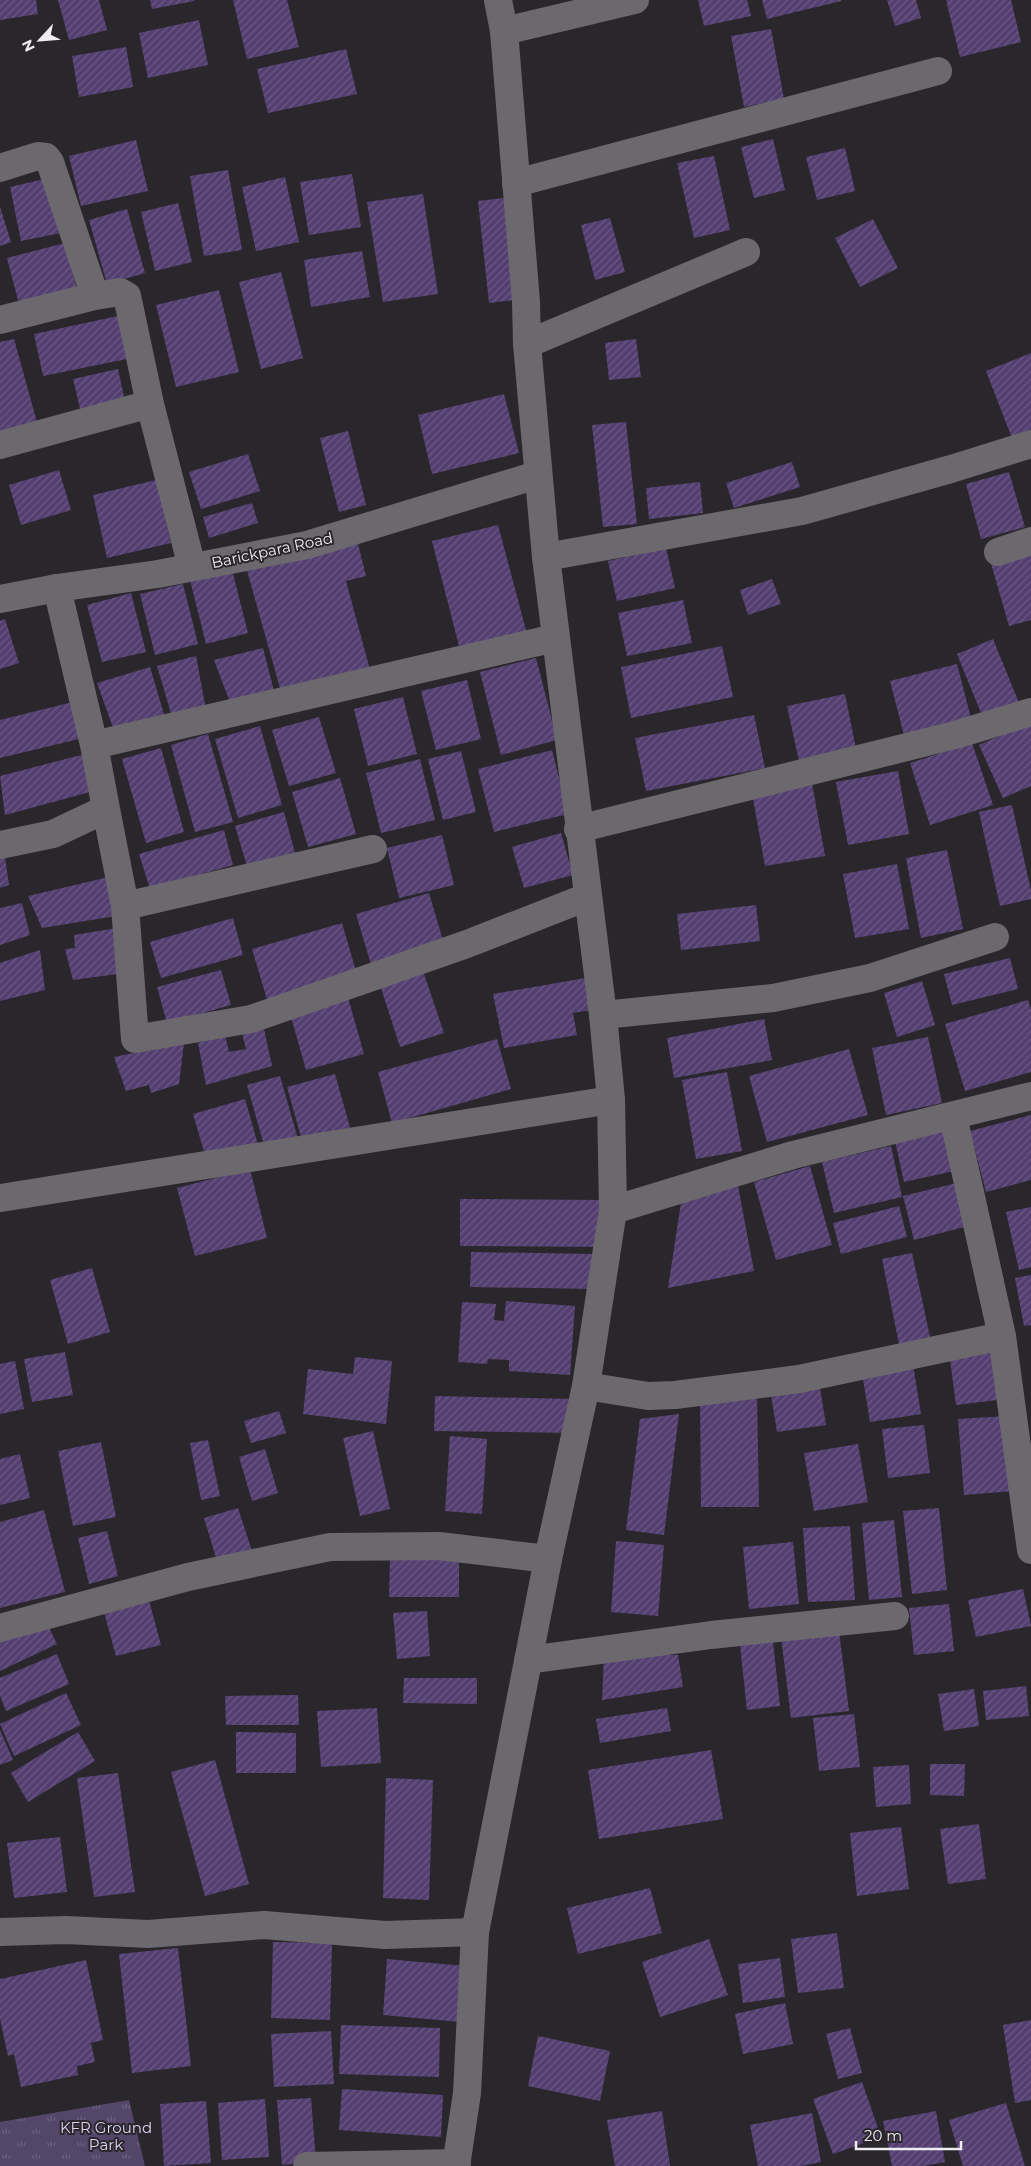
<svg xmlns="http://www.w3.org/2000/svg" width="1031" height="2166" viewBox="0 0 1031 2166" font-family="Montserrat,sans-serif">
  <style>
    .park { fill: url(#park-tufts) }
    .building { fill: url(#building-hatch) }
    .lines { fill: none; stroke-linecap: round; stroke-linejoin: round }
    .street { stroke: #6b696e; stroke-width: 28 }
    .secondary { stroke: #6b696e; stroke-width: 28 }
    .labels { text-anchor: middle; dominant-baseline: central; stroke-width: 4; stroke-linejoin: round; paint-order: stroke }
    .street-label { font-size: 15px; fill: #efedf1; stroke: #29272c }
    .park-label { font-size: 15px; fill: #dfd3f3; stroke: #29272c }
  </style>
  <defs>
    <pattern id="park-tufts" width="24" height="20" patternUnits="userSpaceOnUse" patternTransform="scale(1.25)"><rect width="24" height="20" fill="#544668"/><path d="M3 7l-1-3M5 7V3M7 7l1-3M15 17l-1-3M17 17v-4M19 17l1-3" fill="none" stroke="#6d617e"/></pattern>
    <pattern id="building-hatch" width="6" height="6" patternUnits="userSpaceOnUse" patternTransform="scale(1.25)"><rect width="6" height="6" fill="#533e70"/><path d="M-1 1l2-2M0 6l6-6M5 7l2-2" fill="none" stroke="#6c5a85"/></pattern>
  </defs>
  <rect width="100%" height="100%" fill="#29272c"/>
  <path class="park" d="M129 2100 145 2166H0V2122Z"/>
  <path class="building" d="M0 0H36L38 14 0 20Z
    M58 0H99L107 30 69 40Z
    M150 0H194V1L152 9Z
    M233 0H287L299 47 247 59Z
    M698 0H747L751 16 704 26Z
    M762 0H841V1L767 19Z
    M887 0H916L921 18 895 26Z
    M946 0H1011L1021 42 960 57Z
    M199 20 208 65 148 78 139 33Z
    M771 29 784 99 744 107 731 36Z
    M126 47 133 87 79 97 72 56Z
    M346 49 357 94 268 113 257 69Z
    M773 139 785 190 754 198 741 147Z
    M136 140 148 191 81 206 69 156Z
    M845 148 855 191 817 200 806 157Z
    M714 156 730 230 694 238 677 163Z
    M228 170 242 250 204 256 190 176Z
    M352 174 361 227 309 235 300 182Z
    M285 177 299 242 256 251 242 187Z
    M49 178 61 233 21 241 10 187Z
    M423 194 438 294 383 302 367 202Z
    M513 197 524 299 489 303 478 201Z
    M178 203 192 262 155 271 141 212Z
    M0 207 11 242 0 246Z
    M127 209 145 273 107 284 89 220Z
    M610 218 625 272 595 280 581 225Z
    M873 219 898 268 860 287 835 238Z
    M65 243 79 297 21 312 7 258Z
    M362 251 370 297 311 307 304 260Z
    M281 272 303 358 261 369 239 282Z
    M219 290 239 372 176 387 156 305Z
    M118 316 127 359 43 376 34 334Z
    M14 339 38 426 0 436V342Z
    M636 339 641 377 609 380 605 343Z
    M1031 353V440L1015 446 986 371Z
    M118 369 126 406 82 417 73 379Z
    M504 394 519 453 432 474 418 415Z
    M626 422 637 524 603 527 592 425Z
    M348 431 366 505 339 512 320 438Z
    M248 454 260 491 201 509 189 472Z
    M792 462 800 487 734 508 726 483Z
    M59 470 71 510 21 525 9 485Z
    M1009 472 1025 527 981 539 966 484Z
    M156 480 171 543 107 558 93 495Z
    M700 482 703 513 649 519 646 488Z
    M252 503 258 523 209 538 203 517Z
    M498 525 527 634 460 650 432 541Z
    M357 540 366 576 346 581 370 670 281 692 246 567Z
    M666 548 675 588 617 601 608 561Z
    M1031 552V620L1009 626 990 560Z
    M232 570 248 633 206 644 190 580Z
    M772 579 781 604 748 615 740 590Z
    M183 584 198 644 155 655 140 594Z
    M131 593 146 652 102 662 87 605Z
    M683 600 692 643 627 656 618 613Z
    M5 619 19 663 0 669V621Z
    M993 639 1021 708 985 723 957 654Z
    M722 646 733 697 631 718 621 667Z
    M263 648 275 695 231 705 214 660Z
    M196 656 206 710 172 717 157 666Z
    M536 658 557 740 501 755 480 672Z
    M957 664 973 726 906 743 890 681Z
    M150 667 166 721 115 733 97 683Z
    M467 680 481 739 436 750 421 691Z
    M845 694 856 749 799 761 787 706Z
    M403 697 417 754 368 766 354 709Z
    M73 702 79 739 0 758V720Z
    M754 715 765 768 646 791 635 738Z
    M319 717 336 773 289 786 272 730Z
    M1031 722V786L1003 798 979 745Z
    M260 726 282 805 238 818 215 739Z
    M208 734 233 822 195 832 171 745Z
    M972 743 993 805 930 825 910 763Z
    M161 748 184 832 146 843 122 759Z
    M552 750 568 814 494 832 478 769Z
    M461 751 476 812 443 820 428 759Z
    M85 754 90 792 5 815 0 776Z
    M420 759 435 820 381 833 366 773Z
    M898 771 909 834 848 845 836 782Z
    M340 778 356 834 308 847 292 792Z
    M812 783 825 856 765 866 752 793Z
    M1012 805 1031 891V899L1000 906 979 812Z
    M284 812 295 853 247 866 235 826Z
    M224 830 233 865 150 889 139 854Z
    M561 833 573 875 524 888 512 847Z
    M442 835 454 885 399 898 387 848Z
    M947 850 963 929 921 938 906 858Z
    M5 857 9 885 0 888V858Z
    M897 864 909 929 855 938 843 874Z
    M109 877V896L116 916 42 928 28 896Z
    M429 893 445 947 372 968 356 914Z
    M22 903 30 935 0 945V908Z
    M756 905 760 941 681 950 677 914Z
    M233 918 243 955 161 978 150 942Z
    M342 923 358 978 268 1003 252 949Z
    M117 928V974L73 980 65 949 75 948 74 935Z
    M40 950 45 990 0 1001V963Z
    M1010 958 1018 989 952 1005 944 974Z
    M221 970 231 1005 167 1023 157 987Z
    M423 971 444 1033 400 1047 380 985Z
    M591 977 597 1009 573 1013 577 1035 504 1048 493 994Z
    M922 981 935 1025 897 1037 884 993Z
    M347 994 364 1054 306 1070 289 1010Z
    M1028 1000 1031 1010V1072L965 1091 945 1024Z
    M764 1019 772 1060 674 1078 667 1038Z
    M263 1024 272 1066 206 1085 198 1043 225 1035 229 1052 246 1049 241 1029Z
    M928 1037 942 1103 886 1115 872 1048Z
    M497 1039 511 1089 392 1123 378 1072Z
    M184 1043 179 1084 151 1093 149 1085 126 1091 114 1057Z
    M849 1049 868 1115 767 1142 749 1076Z
    M727 1072 742 1151 696 1159 682 1080Z
    M335 1074 351 1131 303 1144 287 1087Z
    M280 1076 298 1139 265 1149 247 1085Z
    M245 1099 259 1148 207 1162 193 1114Z
    M1031 1115V1180L986 1192 970 1131Z
    M945 1131 954 1171 904 1182 895 1141Z
    M891 1146 902 1197 834 1213 822 1162Z
    M810 1166 832 1245 776 1260 754 1182Z
    M250 1169 267 1238 195 1256 177 1188Z
    M961 1182 972 1225 914 1240 903 1196Z
    M738 1186 754 1271 668 1288 682 1196Z
    M460 1199 604 1200V1247L460 1246Z
    M899 1206 907 1237 841 1254 833 1223Z
    M1031 1207V1267L1019 1270 1006 1212Z
    M471 1252 593 1254V1289L470 1287Z
    M912 1253 930 1337 899 1344 882 1259Z
    M92 1268 110 1332 68 1344 50 1280Z
    M1031 1275V1325L1024 1326 1015 1278Z
    M506 1301 575 1306 570 1375 509 1371V1360L488 1359 487 1364 458 1362 462 1302 496 1304 494 1320 504 1321Z
    M998 1345 1005 1399 956 1405 949 1352Z
    M65 1352 73 1395 32 1402 24 1359Z
    M355 1357 392 1361 386 1424 303 1414 308 1369 353 1374Z
    M15 1361 24 1409 0 1414V1364Z
    M913 1365 921 1414 870 1422 862 1373Z
    M819 1382 826 1425 777 1432 770 1389Z
    M757 1394 759 1507H701L700 1395Z
    M435 1396 573 1399 572 1433 434 1431Z
    M279 1411 286 1433 251 1443 244 1421Z
    M679 1414 664 1535 626 1530 640 1419Z
    M1008 1416 1014 1491 964 1495 958 1419Z
    M924 1425 930 1473 888 1478 882 1429Z
    M373 1431 390 1509 360 1516 343 1438Z
    M450 1436 487 1439 482 1514 445 1511Z
    M208 1440 220 1496 201 1500 190 1443Z
    M101 1442 116 1517 73 1526 58 1451Z
    M858 1444 868 1502 814 1511 804 1453Z
    M265 1449 278 1493 252 1501 239 1457Z
    M20 1454 30 1498 0 1505V1459Z
    M238 1508 252 1551 217 1561 204 1518Z
    M939 1508 947 1590 912 1594 903 1511Z
    M44 1510 65 1592 0 1608V1522Z
    M894 1520 902 1597 869 1600 862 1523Z
    M850 1526 855 1600 808 1602 803 1528Z
    M107 1531 118 1576 89 1584 78 1538Z
    M616 1541 664 1545 658 1616 611 1612Z
    M793 1542 799 1604 749 1609 743 1547Z
    M390 1559H459V1597H389Z
    M1023 1589 1031 1626 976 1637 968 1600Z
    M147 1593 161 1645 116 1656 102 1605Z
    M949 1604 954 1651 914 1655 909 1608Z
    M427 1611 430 1656 397 1659 393 1613Z
    M42 1613 57 1644 0 1671V1634Z
    M838 1623 849 1711 791 1718 780 1629Z
    M772 1633 780 1706 747 1710 739 1636Z
    M57 1654 69 1684 6 1711 0 1696V1678Z
    M604 1655H678L683 1687 602 1700Z
    M404 1678H477V1704L403 1703Z
    M1026 1686 1029 1716 986 1720 983 1691Z
    M974 1689 979 1726 944 1731 938 1694Z
    M66 1693 81 1725 14 1756 0 1724Z
    M298 1695 299 1725H226L225 1696Z
    M377 1708 381 1763 321 1767 317 1711Z
    M667 1708 671 1731 600 1743 596 1719Z
    M854 1714 860 1767 819 1771 813 1718Z
    M0 1730 13 1760 0 1765Z
    M78 1732 95 1761 28 1802 11 1773Z
    M236 1732 296 1733V1773H236Z
    M711 1750 723 1819 599 1839 588 1770Z
    M215 1760 249 1884 205 1896 171 1772Z
    M930 1764H965L964 1796 930 1795Z
    M909 1765 911 1804 876 1807 873 1767Z
    M118 1773 135 1892 94 1897 77 1778Z
    M386 1778 433 1780 429 1900 383 1898Z
    M979 1824 986 1879 948 1884 940 1829Z
    M901 1827 909 1889 857 1896 850 1833Z
    M60 1837 67 1892 14 1898 7 1843Z
    M650 1888 662 1933 578 1954 567 1908Z
    M837 1933 844 1988 798 1993 791 1939Z
    M709 1939 728 1995 660 2017 642 1962Z
    M273 1942 332 1943 330 2020 271 2018Z
    M178 1948 191 2066 132 2073 119 1954Z
    M780 1958 785 1997 743 2003 738 1964Z
    M387 1959 465 1966 461 2022 383 2015Z
    M86 1960 103 2040 91 2043 95 2062 77 2066 78 2075 21 2087 14 2054 8 2056 0 2019V1979Z
    M785 2003 793 2044 743 2054 735 2014Z
    M1031 2020V2100L1015 2103 1003 2025Z
    M341 2025 440 2028 439 2077 339 2074Z
    M850 2028 862 2073 838 2079 826 2034Z
    M331 2031 334 2084 274 2087 271 2034Z
    M538 2036 610 2051 600 2101 528 2086Z
    M862 2082 881 2137 833 2154 813 2099Z
    M342 2089 443 2095 441 2137 339 2130Z
    M311 2098 316 2162 282 2165 277 2100Z
    M265 2099 269 2157 222 2160 218 2103Z
    M206 2101 211 2163 164 2166 160 2104Z
    M1006 2103 1025 2166H963L949 2120Z
    M662 2111 670 2166H615L607 2120Z
    M936 2111 945 2162 924 2166H892L883 2121Z
    M812 2113 821 2162 801 2166H758L750 2125Z"/>
  <g class="lines">
    <path class="street" d="M504 31 635 0
      M0 168 38 156 46 157 50 162 95 296 120 292 127 296 150 404
      M516 183 938 71
      M0 320 95 296
      M527 344 746 252
      M0 445 150 404 192 567
      M998 552 1031 541
      M546 557 802 511 951 469 1031 444
      M94 745 555 638
      M106 809 125 906 135 1039 251 1019 467 944 587 897
      M578 829 955 735 1031 712
      M0 845 53 834 106 809 94 745 57 588
      M125 906 373 849
      M603 1015 773 998 870 978 995 937
      M953 1116 1002 1336 1031 1550
      M1 1198 611 1100
      M586 1386 648 1396 675 1395 799 1379 1002 1336
      M0 1628 188 1577 330 1547 439 1546 548 1559
      M528 1660 711 1635 895 1616
      M0 1932 66 1930 148 1934 264 1925 385 1935 475 1932
      M307 2166 457 2163"/>
    <path class="secondary" d="M0 599 57 588 158 574 307 545 537 475
      M613 1210 793 1155 1031 1096
      M456 2166 467 2093 475 1932 548 1559 586 1386 613 1210 611 1100 603 1015 546 557 527 344 526 302 504 31 498 0"/>
  </g>
  <g class="labels">
    <g class="street-label">
      <text transform="translate(272 550) rotate(-12)">Barickpara Road</text>
    </g>
    <g class="park-label">
      <text x="106" y="2127">KFR Ground<tspan x="106" dy="17">Park</tspan></text>
    </g>
  </g>
  <g transform="translate(40 40) rotate(244)" stroke="#29272c" stroke-width="4" paint-order="stroke">
  <path d="M0-4L9 19L0 12L-9 19Z" fill="#efedf1"/>
  <text y="-8" font-size="14" font-weight="bold" text-anchor="middle" fill="#efedf1">N</text>
  </g>
  <path d="M856 2141v8h105v-8" fill="none" stroke="#efedf1" stroke-width="2.5"/>
  <text x="864" y="2141" font-size="15" fill="#efedf1" stroke="#29272c" stroke-width="4" paint-order="stroke">20 m</text>
</svg>
